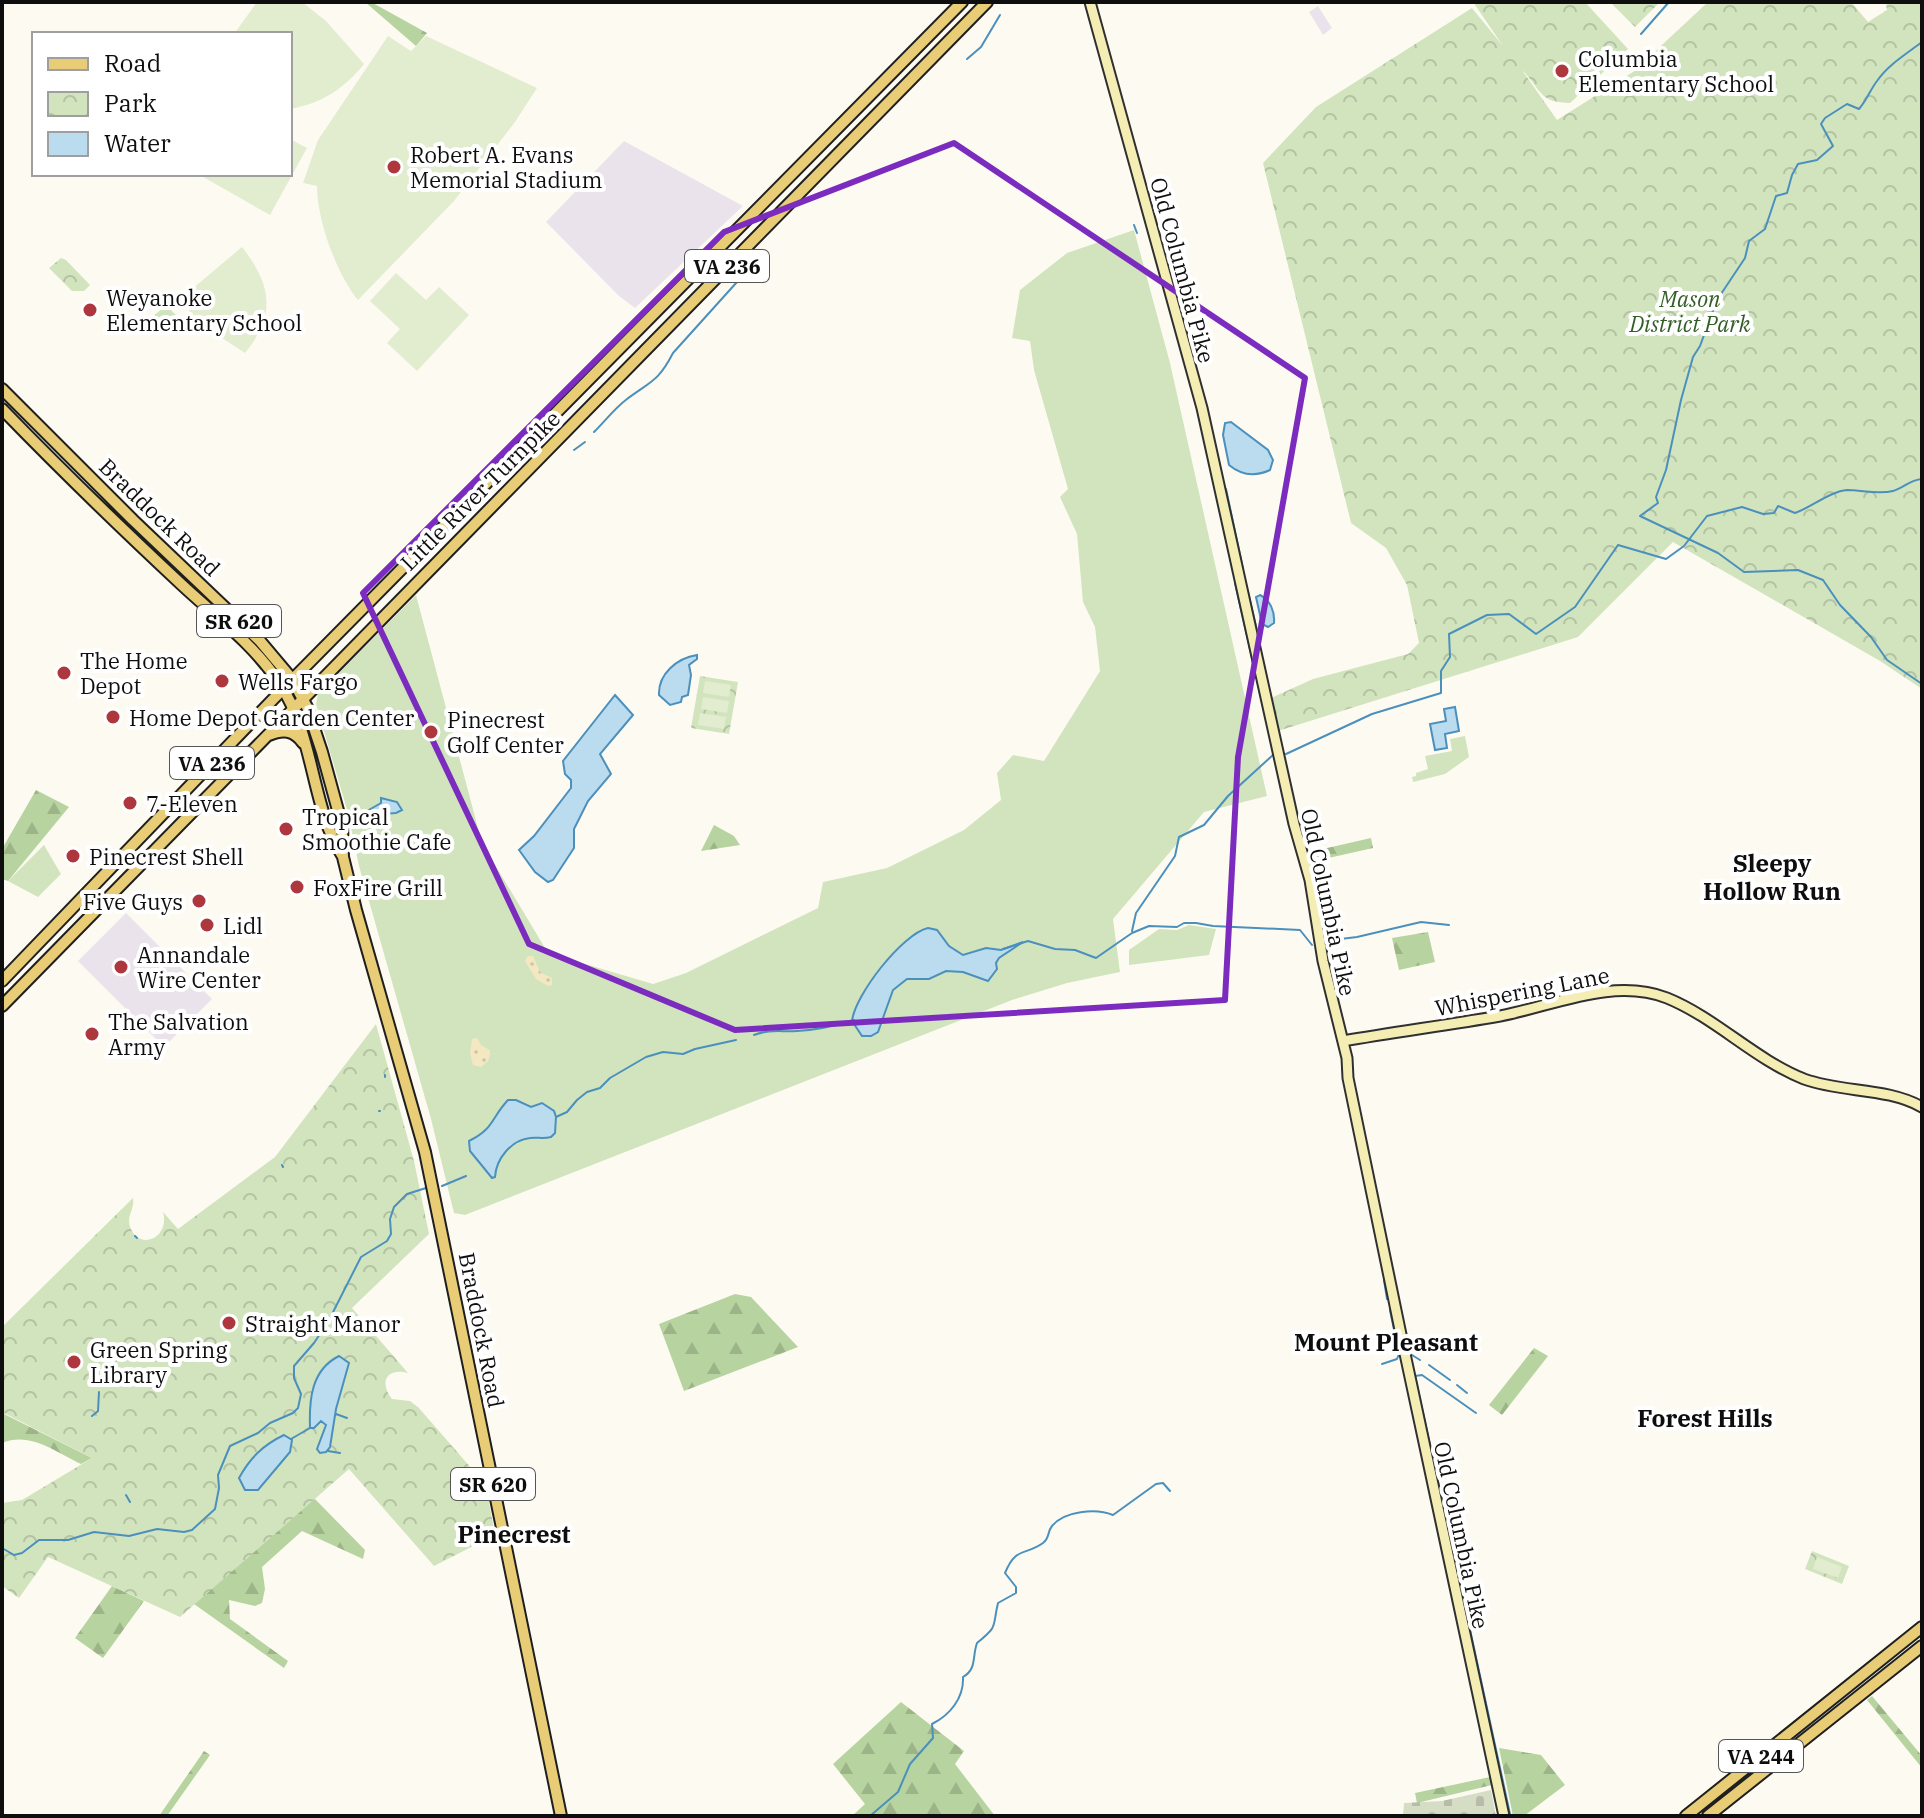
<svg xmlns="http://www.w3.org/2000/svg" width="1924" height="1818" viewBox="0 0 1924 1818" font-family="'IBM Plex Serif',serif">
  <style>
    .industrial { fill: #ebe3eb }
    .grass { fill: #d2e4be }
    .forest { fill: url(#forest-firs) }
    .sand { fill: url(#sand-dots) }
    .cemetery { fill: url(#cemetery-stones) }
    .park { fill: url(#park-crowns) }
    .pitch { fill: #e2eccf }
    .water { fill: #bbdcef; stroke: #4b90bd; stroke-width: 2 }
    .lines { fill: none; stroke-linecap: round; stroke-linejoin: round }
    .stream { stroke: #4b90bd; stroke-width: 2 }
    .secondary-casing { stroke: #303030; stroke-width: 13 }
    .primary-casing { stroke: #1f1f1f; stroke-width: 14 }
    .secondary { stroke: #f5eeb4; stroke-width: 9 }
    .primary { stroke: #e8cc76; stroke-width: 10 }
    .marked { fill: none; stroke: #7b2cbf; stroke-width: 6; stroke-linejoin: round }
    .poi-dot { fill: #ae363d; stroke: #fff; stroke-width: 3 }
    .labels { text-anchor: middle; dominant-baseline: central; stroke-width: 8; stroke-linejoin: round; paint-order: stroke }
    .shield { fill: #fff; stroke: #565656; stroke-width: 2 }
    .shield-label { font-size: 20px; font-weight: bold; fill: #0e0e0e }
    .poi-label { font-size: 22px; fill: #0e0e0e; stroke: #fff; text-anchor: start }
    .street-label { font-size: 22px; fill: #0e0e0e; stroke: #fff }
    .park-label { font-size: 22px; font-style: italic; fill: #325e26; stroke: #fff }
    .neighbourhood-label { font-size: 24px; font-weight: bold; fill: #0e0e0e; stroke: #fff }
  </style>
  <defs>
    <pattern id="forest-firs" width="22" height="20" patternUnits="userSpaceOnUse" patternTransform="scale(2)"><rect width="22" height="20" fill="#b7d39f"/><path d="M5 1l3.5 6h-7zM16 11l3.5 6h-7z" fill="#9cb488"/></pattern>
    <pattern id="sand-dots" width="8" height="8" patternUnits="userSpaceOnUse" patternTransform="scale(2)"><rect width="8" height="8" fill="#f4e8c2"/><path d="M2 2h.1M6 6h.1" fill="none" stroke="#d0c6a6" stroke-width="1.8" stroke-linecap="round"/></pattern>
    <pattern id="cemetery-stones" width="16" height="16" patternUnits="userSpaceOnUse" patternTransform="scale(2)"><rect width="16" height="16" fill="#d5ddc4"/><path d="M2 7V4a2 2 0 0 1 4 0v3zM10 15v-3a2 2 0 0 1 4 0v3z" fill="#b6bca7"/></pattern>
    <pattern id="park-crowns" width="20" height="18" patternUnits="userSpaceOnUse" patternTransform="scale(2)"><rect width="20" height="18" fill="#d2e4be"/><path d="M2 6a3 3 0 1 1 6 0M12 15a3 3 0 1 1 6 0" fill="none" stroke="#b3c2a2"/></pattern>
  </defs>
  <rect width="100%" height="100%" fill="#fdfbf1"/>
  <path class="industrial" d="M1318 6 1332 28 1323 35 1309 12Z
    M624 141 743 206 635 308 619 296 546 222Z
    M126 913 212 999 164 1047 78 961Z"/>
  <path class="grass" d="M1134 230 1170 363 1267 796 1204 812 1113 919 1120 972 1067 983 1012 1000 465 1215 454 1213 431 1119 359 866 348 813 316 704 318 694 416 595 482 843 548 953 653 984 686 973 818 908 823 882 887 868 964 830 1001 800 997 773 1013 755 1044 761 1100 671 1095 627 1083 602 1077 534 1060 497 1068 489 1034 370 1030 341 1012 338 1020 290 1067 253Z
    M1465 736 1469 757 1445 774 1413 782 1412 777 1416 776V773L1428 769 1425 756 1452 751 1450 739Z
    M44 845 61 874 38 897 8 881Z
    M1189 925 1216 929 1209 955 1129 965V950L1159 929 1177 930Z"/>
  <path class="forest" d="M365 2H371L427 33 416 46Z
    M36 790 69 807 8 881 2 879V849Z
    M714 825 734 836 740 845 701 851Z
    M1371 838 1373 848 1324 859 1317 857 1314 851Z
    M1428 932 1435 962 1399 970 1392 938Z
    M735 1294 751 1297 798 1347 684 1391 659 1324Z
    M1534 1348 1548 1356 1502 1415 1489 1405Z
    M4 1414 92 1458 81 1464C56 1452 30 1431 2 1443Z
    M314 1498 365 1550 363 1559 302 1531 262 1567 265 1589 262 1603 255 1606 229 1600 230 1619 288 1661 284 1668 194 1604 216 1583 2 1514 261 1545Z
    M112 1586 144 1601 103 1658 75 1638Z
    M1872 1696 1922 1756V1768L1867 1700Z
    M901 1702 964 1751 955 1764 995 1816H852L865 1804 833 1764Z
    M1499 1748 1541 1755 1565 1785 1524 1816H1513Z
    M204 1751 210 1755 167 1816H159Z
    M1490 1777 1492 1785 1417 1803 1415 1793Z"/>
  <path class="sand" d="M528 956H533L540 972 552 978V985L548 986 536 979 525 961Z
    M477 1038 481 1045 491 1051 488 1061 481 1067 473 1065 470 1053 472 1039Z"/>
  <path class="cemetery" d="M1491 1790 1496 1816H1403L1404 1803 1442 1801Z"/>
  <path class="park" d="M1473 2H1585L1628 49 1570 103C1539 103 1541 89 1522 70L1557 120 1633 72 1708 2H1851L1868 22 1887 10 1886 5 1891 2H1922V689L1880 661 1673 542 1578 637 1278 731 1271 698 1313 679 1408 654 1419 643 1407 585 1386 548 1351 523 1263 163 1316 107 1472 8 1503 46Z
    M1610 2H1660L1635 27Z
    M61 258 66 260 90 285 84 291H72L49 268Z
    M166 305 180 319 165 334H160L148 321Z
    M700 676 738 682 729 734 691 728Z
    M376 1024 414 1161 429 1234 352 1308 408 1373C386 1367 379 1383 392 1399L410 1401 418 1407 486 1485 495 1535 434 1566 349 1469 180 1617 48 1557 19 1598 2 1586V1503L22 1500 92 1458 2 1412V1327L133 1198C135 1210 125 1217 131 1229 141 1251 170 1237 163 1212L178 1229 275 1157Z
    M1812 1551 1849 1566 1842 1584 1805 1569Z"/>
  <path class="pitch" d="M257 2H302L326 21 364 64C345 88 321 104 290 109V34H234Z
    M388 36 411 51 426 36 537 88 515 122 454 201 358 300C336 273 317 220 317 186L303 183 318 140Z
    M290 139 307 148 270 215 198 174H290Z
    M242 247C271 284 277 314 245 353L202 325 179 300Z
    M396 273 426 300 439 287 469 315 417 371 387 343 400 329 370 301Z
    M705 681 731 685 729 697 703 693Z
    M703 697 729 701 727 713 701 709Z
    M700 713 726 717 724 729 698 725Z
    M1817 1557 1842 1567 1838 1578 1813 1569Z"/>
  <path class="water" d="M1231 422 1268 450 1273 460 1270 470C1255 477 1241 475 1229 465L1223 435 1225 423Z
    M1260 595C1270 600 1275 611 1274 623L1268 627 1262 624 1256 597Z
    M697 655V659L689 665 691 675 688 695 682 697 681 702 670 705 659 695C658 674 677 658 697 655Z
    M615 695 633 715 600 754 611 774 588 801 574 829V848L553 880 548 882 535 872 519 850 534 836 571 788V780L565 774 563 761Z
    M1455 707 1459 731 1445 734 1447 748 1435 750 1430 724 1446 721 1444 709Z
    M381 798 397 802 402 810 396 813 367 815V811L381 803Z
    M928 928 937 930 949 946 963 955 986 948 1001 950 1023 942 999 958 996 963 997 969 988 981 963 972 946 971 929 979H907L893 990 878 1032 871 1036H862L852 1021C855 995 902 934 928 928Z
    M508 1100H516L531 1107 542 1103 554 1111 556 1117 555 1133 551 1137C543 1139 537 1137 530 1138 511 1140 496 1159 495 1177L492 1178 470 1151 469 1141C494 1129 491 1118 508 1100Z
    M339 1356 349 1363 336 1409 330 1447 326 1452 320 1453 317 1449 326 1425 321 1421 314 1428H310C309 1400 311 1370 339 1356Z
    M284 1435 292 1440 290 1452 258 1490H245L239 1478C250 1458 263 1445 284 1435Z"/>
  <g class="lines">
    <path class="stream" d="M1641 34 1669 2
      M1922 42C1906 54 1888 65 1877 81 1870 90 1867 100 1859 109L1847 104 1825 118 1821 124 1833 146 1817 160 1798 164 1792 175 1787 193 1776 196 1765 229 1749 241 1745 258 1717 300 1700 346 1693 357 1681 400 1666 470 1656 497 1658 503 1640 516 1718 553 1744 572 1798 570 1823 580 1840 605 1871 637 1887 660 1922 684
      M967 59 981 47 1000 15
      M1134 225 1137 233
      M594 432C605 421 615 408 627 399 651 381 658 382 673 353L755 262
      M574 450 585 442
      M1226 489 1243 569
      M1235 583 1264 711
      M1248 592 1258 635
      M1286 754 1372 714 1441 693V671L1450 657 1449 634 1487 615 1509 614 1536 634 1575 607 1618 545 1666 559 1684 546 1707 516 1742 507 1763 514 1774 513 1778 506 1795 513C1810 508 1831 491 1847 490 1862 490 1878 495 1893 491 1904 488 1909 480 1922 479
      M1132 931 1136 913 1175 856 1179 837 1204 825 1228 796 1274 754
      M1324 941 1357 937 1421 922 1449 925
      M1003 949 1028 941 1055 949 1075 950 1096 958 1132 933 1149 926 1177 927 1184 923H1196L1213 926 1300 930 1312 945
      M754 1035C769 1029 781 1032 797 1031 817 1030 835 1026 854 1020
      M385 1075V1077
      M379 1111H380
      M556 1117 567 1112 577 1100 587 1092 600 1088 610 1078 646 1057 663 1052 683 1054 695 1049 736 1040
      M282 1165 283 1167
      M442 1186 466 1176
      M135 1236 137 1238
      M1384 1280 1387 1299
      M1408 1337 1411 1353
      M1412 1355 1420 1360
      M1382 1364 1397 1359 1399 1354 1390 1310
      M1429 1365 1450 1380
      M1457 1385 1467 1393
      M1476 1413 1422 1375 1415 1376 1510 1814
      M336 1414 347 1418
      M92 1416 98 1411 99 1392
      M291 1439 310 1428
      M328 1451 340 1453
      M126 1495 130 1502
      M2 1548 14 1555 22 1553 39 1540H68L94 1532 129 1536 157 1529 184 1532 192 1530 215 1509 219 1488 218 1475 230 1446 258 1433 270 1423 293 1413 298 1408 301 1394 294 1378V1366L314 1343 328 1322 361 1257 387 1241 391 1234 390 1219 394 1207 407 1194 426 1188
      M870 1816 898 1792 910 1764 933 1738 932 1724C950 1715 964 1698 963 1677 977 1669 972 1657 977 1643 999 1625 992 1628 998 1603L1016 1593V1587L1005 1573C1016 1546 1025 1556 1043 1543 1050 1538 1047 1532 1052 1526 1064 1511 1096 1508 1113 1515L1156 1484 1163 1483 1170 1491"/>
    <defs>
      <path id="secondary" d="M1090 2 1202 408 1294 824 1310 880 1323 961 1347 1058 1348 1078 1404 1349 1504 1816
        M1343 1041C1395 1032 1448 1025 1500 1016 1553 1006 1613 977 1667 998 1716 1018 1754 1059 1804 1079 1842 1093 1886 1087 1922 1107"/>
      <path id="primary" d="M2 389 133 520 260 641 292 679 307 707 322 752 342 825 343 857 356 910 425 1152 561 1816
        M2 409C60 469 120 527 181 584 215 616 254 644 280 684 315 737 311 807 342 855
        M269 735C283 729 294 730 303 743
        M2 981 283 689 962 2
        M2 1006 987 2
        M1686 1816 1922 1627
        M1708 1816 1922 1646"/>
    </defs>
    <use href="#secondary" class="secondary-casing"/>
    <use href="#primary" class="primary-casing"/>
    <use href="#secondary" class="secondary"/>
    <use href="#primary" class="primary"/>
  </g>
  <path class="marked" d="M954 143 1305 378 1238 757 1225 1000 735 1030 529 944 363 593 724 232Z"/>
  <g class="poi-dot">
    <circle cx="1562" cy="71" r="8"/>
    <circle cx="394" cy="167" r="8"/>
    <circle cx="90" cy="310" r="8"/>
    <circle cx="64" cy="673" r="8"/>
    <circle cx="222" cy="681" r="8"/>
    <circle cx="113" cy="717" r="8"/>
    <circle cx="431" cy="732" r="8"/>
    <circle cx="130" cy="803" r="8"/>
    <circle cx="286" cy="829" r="8"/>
    <circle cx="73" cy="856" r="8"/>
    <circle cx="297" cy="887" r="8"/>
    <circle cx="199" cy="901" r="8"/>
    <circle cx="207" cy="925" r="8"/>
    <circle cx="121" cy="967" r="8"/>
    <circle cx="92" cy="1034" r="8"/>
    <circle cx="229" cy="1323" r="8"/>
    <circle cx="74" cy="1362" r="8"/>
  </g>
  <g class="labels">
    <g class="shield">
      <rect x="685" y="250" width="84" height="32" rx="6"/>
      <rect x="197" y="605" width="84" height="32" rx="6"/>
      <rect x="170" y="747" width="84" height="32" rx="6"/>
      <rect x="451" y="1468" width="84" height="32" rx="6"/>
      <rect x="1719" y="1740" width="84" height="32" rx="6"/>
    </g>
    <g class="shield-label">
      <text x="727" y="266">VA 236</text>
      <text x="239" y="621">SR 620</text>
      <text x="212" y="763">VA 236</text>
      <text x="493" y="1484">SR 620</text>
      <text x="1761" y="1756">VA 244</text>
    </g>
    <g class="poi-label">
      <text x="1578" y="58">Columbia<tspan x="1578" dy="25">Elementary School</tspan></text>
      <text x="410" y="154">Robert A. Evans<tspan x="410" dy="25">Memorial Stadium</tspan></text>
      <text x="106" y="297">Weyanoke<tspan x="106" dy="25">Elementary School</tspan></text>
      <text x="80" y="660">The Home<tspan x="80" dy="25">Depot</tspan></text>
      <text x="238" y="681">Wells Fargo</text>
      <text x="129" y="717">Home Depot Garden Center</text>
      <text x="447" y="719">Pinecrest<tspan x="447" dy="25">Golf Center</tspan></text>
      <text x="146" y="803">7-Eleven</text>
      <text x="302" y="816">Tropical<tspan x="302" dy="25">Smoothie Cafe</tspan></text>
      <text x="89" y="856">Pinecrest Shell</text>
      <text x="313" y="887">FoxFire Grill</text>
      <text x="183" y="901" text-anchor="end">Five Guys</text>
      <text x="223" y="925">Lidl</text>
      <text x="137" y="954">Annandale<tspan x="137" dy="25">Wire Center</tspan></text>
      <text x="108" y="1021">The Salvation<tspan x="108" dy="25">Army</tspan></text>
      <text x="245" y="1323">Straight Manor</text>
      <text x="90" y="1349">Green Spring<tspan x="90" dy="25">Library</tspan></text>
    </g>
    <g class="street-label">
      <text transform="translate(1183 270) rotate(75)">Old Columbia Pike</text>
      <text transform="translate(480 490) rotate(-45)">Little River Turnpike</text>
      <text transform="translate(160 517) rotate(44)">Braddock Road</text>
      <text transform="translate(1329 902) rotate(78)">Old Columbia Pike</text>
      <text transform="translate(1522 991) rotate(-11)">Whispering Lane</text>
      <text transform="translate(482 1330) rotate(79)">Braddock Road</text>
      <text transform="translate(1462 1535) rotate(78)">Old Columbia Pike</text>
    </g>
    <g class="park-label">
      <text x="1690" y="298">Mason<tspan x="1690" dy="25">District Park</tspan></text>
    </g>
    <g class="neighbourhood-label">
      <text x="1772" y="863">Sleepy<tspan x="1772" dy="28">Hollow Run</tspan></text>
      <text x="1386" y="1342">Mount Pleasant</text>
      <text x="1705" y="1418">Forest Hills</text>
      <text x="514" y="1534">Pinecrest</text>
    </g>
  </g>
  <rect width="1924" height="1818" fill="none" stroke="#0e0e0e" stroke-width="8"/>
  <rect x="32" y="32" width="260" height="144" fill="#ffffff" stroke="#9f9f9f" stroke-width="2"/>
  <rect x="48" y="58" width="40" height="12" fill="#e8cc76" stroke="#9f9f9f" stroke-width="2"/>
  <text x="104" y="72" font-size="24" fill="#0e0e0e">Road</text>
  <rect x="48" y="92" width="40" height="24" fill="url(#park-crowns)" stroke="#9f9f9f" stroke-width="2"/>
  <text x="104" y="112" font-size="24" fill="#0e0e0e">Park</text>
  <rect x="48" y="132" width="40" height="24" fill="#bbdcef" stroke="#9f9f9f" stroke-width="2"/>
  <text x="104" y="152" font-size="24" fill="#0e0e0e">Water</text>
</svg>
